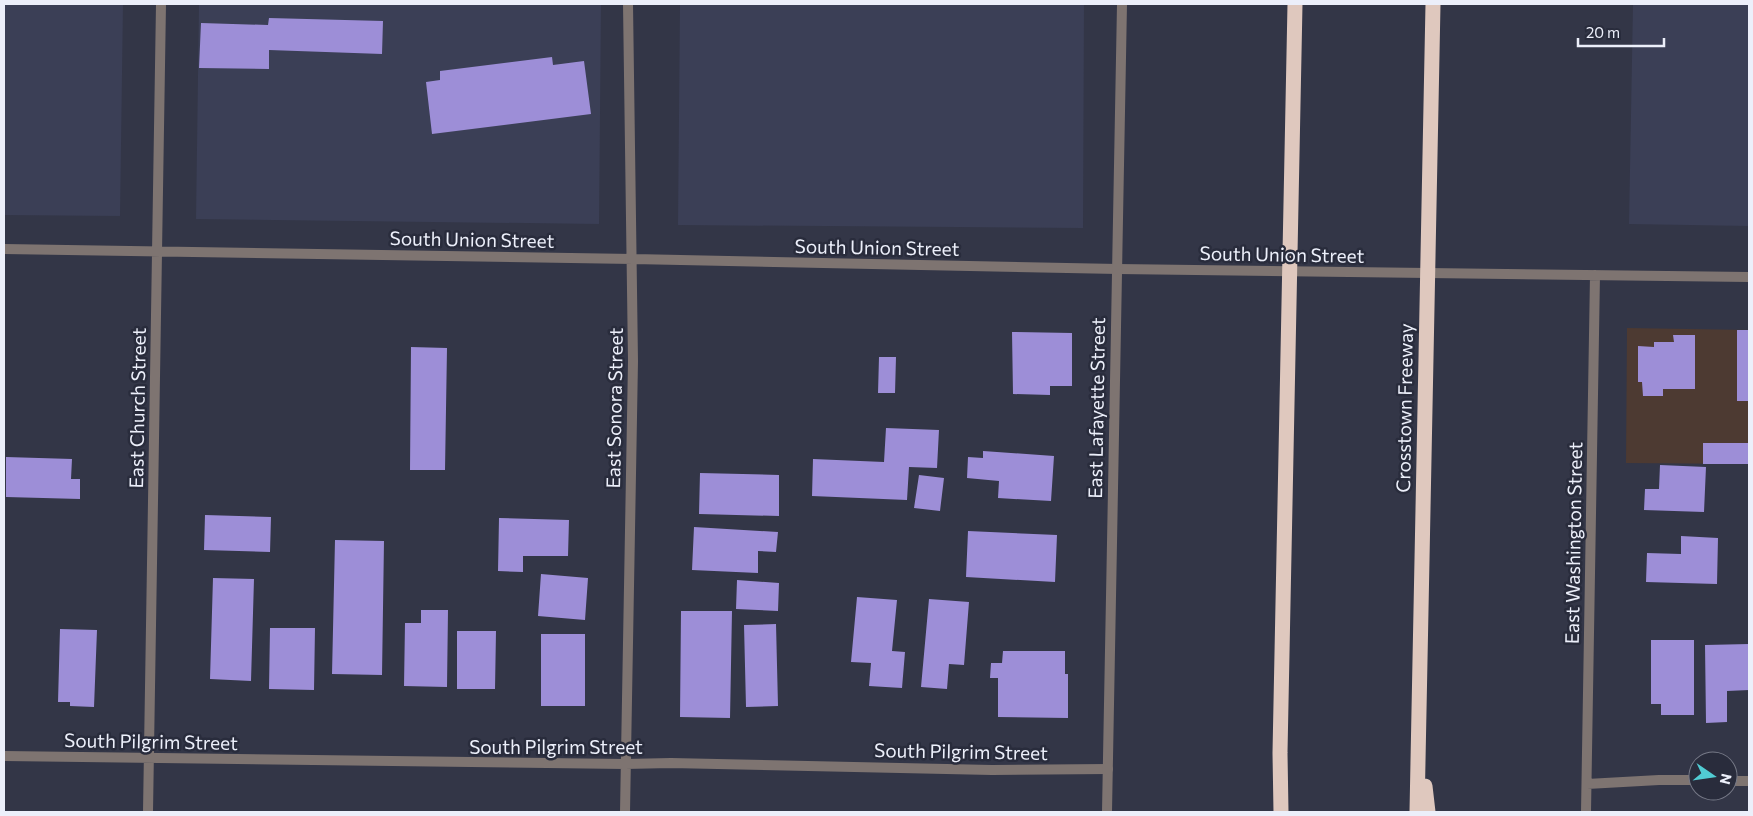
<svg xmlns="http://www.w3.org/2000/svg" width="1753" height="816" viewBox="0 0 1753 816" font-family="Commissioner,sans-serif">
  <style>
    .commercial { fill: #4d3a32 }
    .built { fill: #3b3f56 }
    .building { fill: #9d8ed7 }
    .lines { fill: none; stroke-linecap: round; stroke-linejoin: round }
    .minor { stroke: #7e7471; stroke-width: 10 }
    .tertiary { stroke: #7e7471; stroke-width: 10 }
    .motorway { stroke: #dfc8be; stroke-width: 15 }
    .labels { text-anchor: middle; dominant-baseline: central; stroke-width: 5; stroke-linejoin: round; paint-order: stroke }
    .street-label { font-size: 19px; fill: #eceffa; stroke: #292c3c }
  </style>
  <rect width="100%" height="100%" fill="#333647"/>
  <path class="commercial" d="M1627 328 1749 330V464L1626 463Z"/>
  <path class="built" d="M4 4H123L120 216 4 215Z
    M199 4H601L599 224 196 219Z
    M680 4H1084L1083 228 678 225Z
    M1633 4H1749V226L1629 224Z"/>
  <path class="building" d="M269 18 383 21 382 54 269 50V69L199 68 201 23 268 25Z
    M552 57 553 65 584 61 591 114 432 134 426 82 440 80V71Z
    M1737 330H1749V401H1737Z
    M1012 332 1072 333V386H1050V395L1013 394Z
    M1673 335H1695V389H1663V396H1643L1642 382H1638V346L1654 347V342H1674Z
    M411 347 447 348 445 470H410Z
    M879 357H896L895 393H878Z
    M886 428 939 430 937 468 909 467 907 500 812 496 813 459 884 462Z
    M1703 443H1749V464H1703Z
    M983 451 1054 456 1051 501 998 498 999 481 967 478 968 457 983 458Z
    M6 457 72 459 71 479H80V499L6 497Z
    M1660 465 1706 467 1704 512 1644 510 1645 489H1659Z
    M700 473 779 475V516L699 514Z
    M919 475 944 478 940 511 914 508Z
    M205 515 271 517 270 552 204 550Z
    M499 518 569 520 568 556H523V572L498 571Z
    M694 527 778 532 776 552 758 551V573L692 570Z
    M968 531 1057 535 1055 582 966 577Z
    M1681 536 1718 538 1717 584 1646 582 1647 553 1681 554Z
    M335 540 384 541 382 675 332 674Z
    M541 574 588 578 585 620 538 616Z
    M213 578 254 579 251 681 210 679Z
    M737 580 779 583 778 611 736 609Z
    M857 597 897 600 892 651 905 652 902 688 869 686 871 663 851 662Z
    M929 599 969 602 964 665 949 664 947 689 921 687Z
    M421 610H448L447 687 404 686 405 623H421Z
    M681 611H732L730 718 680 717Z
    M776 624 778 706 746 707 744 625Z
    M270 628H315L314 690 269 689Z
    M60 629 97 630 94 707 70 706V702H58Z
    M457 631H496L495 689H457Z
    M541 634H585V706H541Z
    M1651 640H1694V715H1661V704H1651Z
    M1749 644V690L1727 691V722L1706 723 1705 645Z
    M1003 651H1065V674H1068V718L998 717V678H990L991 663H1002Z"/>
  <g class="lines">
    <path class="minor" d="M4 249 633 259 1118 269 1749 277
      M4 756 625 764 671 763 992 770 1108 769
      M1728 781H1749
      M1587 784 1659 780H1698
      M148 812 161 4
      M625 812 633 361 628 4
      M1586 812 1595 275"/>
    <path class="tertiary" d="M1107 812 1122 4"/>
    <path class="motorway" d="M1425 786 1428 812
      M1281 812 1280 753 1295 4
      M1417 812 1433 4"/>
  </g>
  <g class="labels">
    <g class="street-label">
      <text transform="translate(472 239) rotate(1)">South Union Street</text>
      <text transform="translate(877 247) rotate(1)">South Union Street</text>
      <text transform="translate(1282 254) rotate(1)">South Union Street</text>
      <text transform="translate(137 408) rotate(-89)">East Church Street</text>
      <text transform="translate(614 408) rotate(-89)">East Sonora Street</text>
      <text transform="translate(1096 408) rotate(-89)">East Lafayette Street</text>
      <text transform="translate(1404 408) rotate(-89)">Crosstown Freeway</text>
      <text transform="translate(1573 543) rotate(-89)">East Washington Street</text>
      <text transform="translate(151 741) rotate(1)">South Pilgrim Street</text>
      <text x="556" y="746">South Pilgrim Street</text>
      <text transform="translate(961 751) rotate(1)">South Pilgrim Street</text>
    </g>
  </g>
  <rect width="1753" height="816" fill="none" stroke="#eceffa" stroke-width="10"/>
  <g transform="translate(1713 776) rotate(103)"><circle r="24" fill="#292c3c" stroke="#777a88"/>
  <path d="M0-4L9 19L0 12L-9 19Z" fill="#51ccd3"/>
  <text y="-8" font-size="14" font-weight="bold" text-anchor="middle" fill="#eceffa">N</text>
  </g>
  <path d="M1578 38v8h86v-8" fill="none" stroke="#eceffa" stroke-width="2.5"/>
  <text x="1586" y="38" font-size="15" fill="#eceffa" stroke="#292c3c" stroke-width="4" paint-order="stroke">20 m</text>
</svg>
